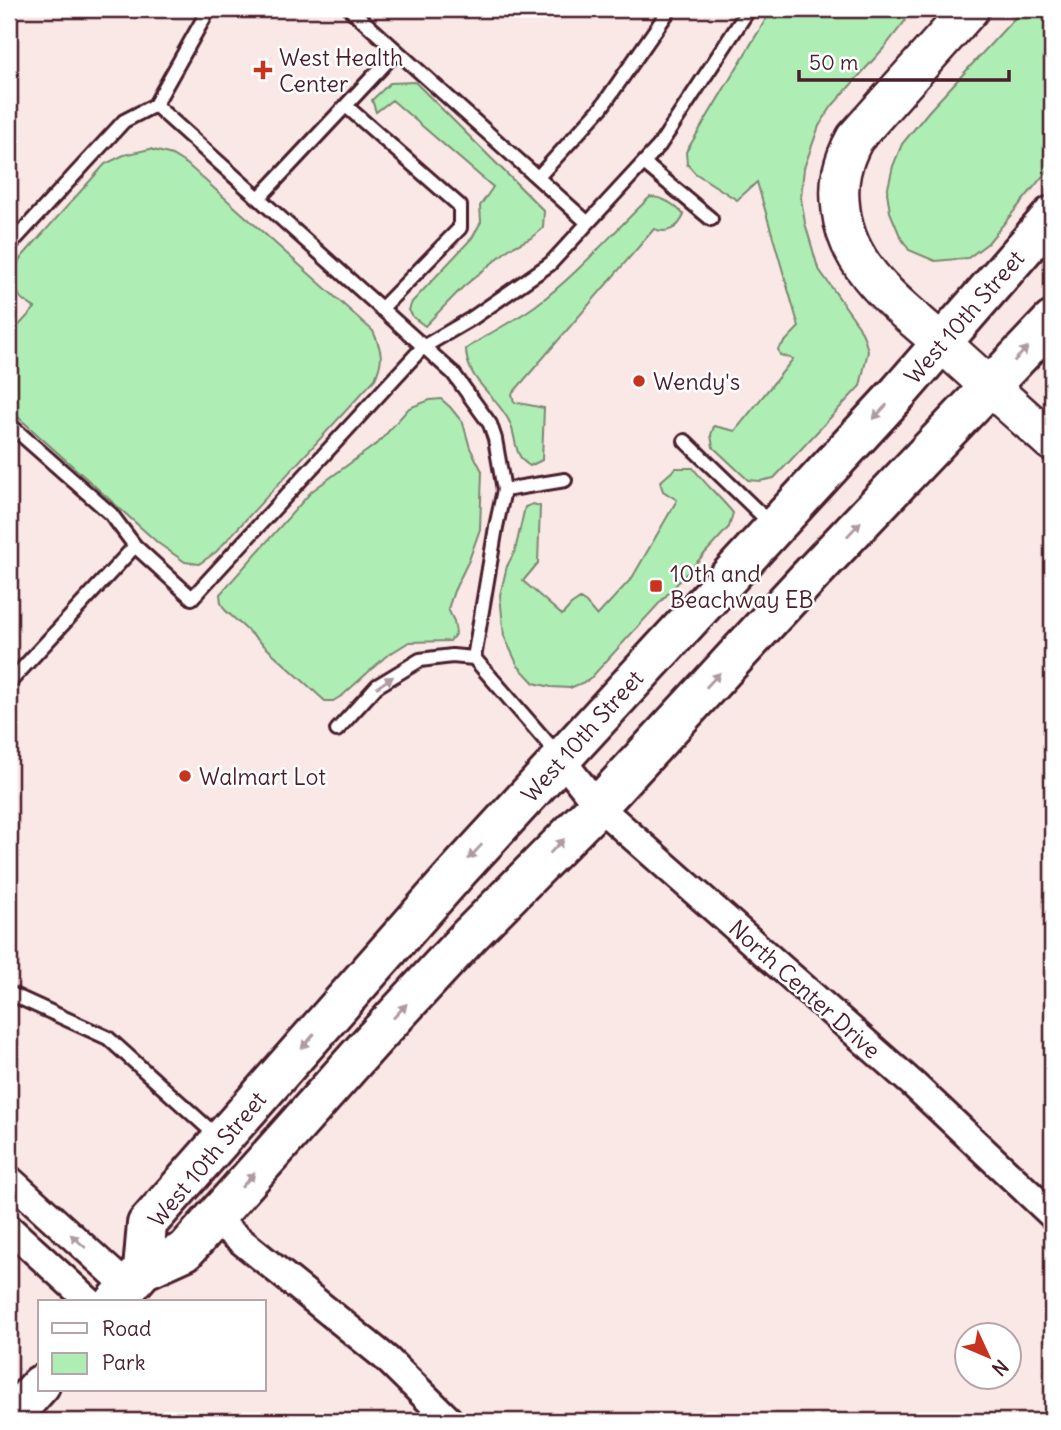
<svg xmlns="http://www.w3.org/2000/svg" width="1061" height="1430" viewBox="0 0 1061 1430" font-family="Delius,sans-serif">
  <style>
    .green { fill: #aeeeb5; stroke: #7c8670; stroke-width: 2 }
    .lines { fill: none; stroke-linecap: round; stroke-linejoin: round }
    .lane-casing { stroke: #4a1f2b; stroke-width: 18 }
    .street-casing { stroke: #4a1f2b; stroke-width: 32 }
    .secondary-casing { stroke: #4a1f2b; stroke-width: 42 }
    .primary-casing { stroke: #4a1f2b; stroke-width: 44 }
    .lane { stroke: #fff; stroke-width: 12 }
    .street { stroke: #fff; stroke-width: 26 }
    .secondary { stroke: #fff; stroke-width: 37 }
    .primary { stroke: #fff; stroke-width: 38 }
    .oneway { fill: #ae9aa0 }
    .poi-dot { fill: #c8321e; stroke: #fff; stroke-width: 2.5 }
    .labels { text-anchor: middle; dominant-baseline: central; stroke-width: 5; stroke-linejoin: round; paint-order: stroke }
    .poi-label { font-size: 23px; fill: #4a1f2b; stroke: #fff; text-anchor: start }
    .street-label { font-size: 23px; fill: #4a1f2b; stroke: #fff }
  </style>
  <rect width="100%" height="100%" fill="#fae8e7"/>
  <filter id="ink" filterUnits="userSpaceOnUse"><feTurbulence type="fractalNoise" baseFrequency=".0143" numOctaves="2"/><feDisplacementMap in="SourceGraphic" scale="14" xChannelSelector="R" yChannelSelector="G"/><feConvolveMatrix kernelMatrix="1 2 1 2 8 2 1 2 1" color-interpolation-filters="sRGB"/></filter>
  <g filter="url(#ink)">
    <path class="green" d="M772 9H907L905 21 883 49 832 106 819 126 804 168 801 198 805 223 818 268 859 326 864 337 868 351 860 386 774 478 760 481 748 480 713 447 711 435 714 426 735 431 793 359 780 355 778 349 799 327 757 182 737 200 695 173 687 164 686 152Z
      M1023 9H1052V165L988 243 968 258 935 261 909 250 900 236 890 212 887 192 893 166 902 144 929 111Z
      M415 82 544 211 543 228 533 237 509 249 463 287 425 326 413 317 409 310 412 302 472 238 481 222 480 206 493 187 392 100 376 112 372 100 390 83Z
      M150 149 172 155 188 165 373 331C382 351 384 359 375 379L216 552 199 564 185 562 158 543 9 409V336L35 308C31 305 23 301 20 297 14 287 16 271 19 260L105 164 124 155Z
      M650 197C664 197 675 205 684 215 678 229 667 234 654 229L512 394 514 402 544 408 542 460 530 466C513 456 517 439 510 423 498 396 466 381 466 349 488 333 513 322 535 306 578 274 612 233 650 197Z
      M441 399 450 407 463 423 470 448 482 471 480 529 469 560 454 591 448 609 454 621 456 633 450 641 409 642 385 657 343 695 333 701H325L225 610 221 603 220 594 312 491 379 442 409 408 430 400Z
      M676 468H693C705 484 720 497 733 513L729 527 589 680 570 688 551 687 534 683 518 666 504 636 500 595 507 566 515 551 525 507 533 504 540 506 538 563 523 581 562 615 571 605 580 599 586 603 597 616 632 578 677 500 663 491 660 482Z"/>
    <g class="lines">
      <defs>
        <path id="lane" d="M350 9 588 223
          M155 105 209 9
          M346 106 460 206V228L381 309
          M644 163 711 219
          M538 177 601 108 670 9
          M259 198 397 51
          M9 246 124 121 155 105 453 373 490 424 495 439 504 490 496 527 474 658 559 756
          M9 424 111 514 135 546
          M685 441 773 526
          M504 490 565 480
          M9 683 135 546 192 598 423 347 471 319 550 264 659 146 749 9
          M337 730 377 686 420 660 452 656 474 658
          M9 993 108 1038 219 1138"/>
        <path id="street" d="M561 759 598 806 914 1085 1052 1215
          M9 1179 128 1287
          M214 1219 387 1359 450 1421
          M9 1228 90 1302"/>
        <path id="secondary" d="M970 9 855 138C842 162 837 182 841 210 848 272 902 307 945 346 980 378 1016 410 1052 442"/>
        <path id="primary" d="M143 1270 147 1224 460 869 899 392 1052 216
          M115 1302 143 1270 185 1251 371 1042 469 936 598 806 807 579 1052 321
          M9 1420 40 1385"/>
      </defs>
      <use href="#lane" class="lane-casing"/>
      <use href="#street" class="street-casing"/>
      <use href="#secondary" class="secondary-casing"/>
      <use href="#primary" class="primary-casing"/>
      <use href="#lane" class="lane"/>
      <use href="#street" class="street"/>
      <use href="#secondary" class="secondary"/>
      <use href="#primary" class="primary"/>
    </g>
    <defs><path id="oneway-solid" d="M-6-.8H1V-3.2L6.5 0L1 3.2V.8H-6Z" transform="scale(1.75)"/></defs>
    <g class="oneway">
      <use href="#oneway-solid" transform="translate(1021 354) rotate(-46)"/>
      <use href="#oneway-solid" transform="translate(880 412) rotate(133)"/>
      <use href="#oneway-solid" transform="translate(854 529) rotate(-47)"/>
      <use href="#oneway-solid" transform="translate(713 680) rotate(-47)"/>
      <use href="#oneway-solid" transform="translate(385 682) rotate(-34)"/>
      <use href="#oneway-solid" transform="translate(557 846) rotate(-45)"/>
      <use href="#oneway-solid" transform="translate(475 852) rotate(133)"/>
      <use href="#oneway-solid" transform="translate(400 1011) rotate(-47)"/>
      <use href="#oneway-solid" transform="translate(308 1041) rotate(131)"/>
      <use href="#oneway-solid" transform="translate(248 1180) rotate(-48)"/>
      <use href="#oneway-solid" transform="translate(78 1241) rotate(-138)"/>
    </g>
  </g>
  <g class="poi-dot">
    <path d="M259.5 59.5h7v7h7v7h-7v7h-7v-7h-7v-7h7z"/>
    <circle cx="639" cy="381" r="7"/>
    <rect x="649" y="579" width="14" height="14" rx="3.5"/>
    <circle cx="185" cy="776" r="7"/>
  </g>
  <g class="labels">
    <g class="poi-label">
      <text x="279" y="57">West Health<tspan x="279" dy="26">Center</tspan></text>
      <text x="653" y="381">Wendy's</text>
      <text x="670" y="573">10th and<tspan x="670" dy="26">Beachway EB</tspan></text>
      <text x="199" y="776">Walmart Lot</text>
    </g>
    <g class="street-label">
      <text transform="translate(964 317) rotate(-49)">West 10th Street</text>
      <text transform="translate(582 736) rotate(-48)">West 10th Street</text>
      <text transform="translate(805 989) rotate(42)">North Center Drive</text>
      <text transform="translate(207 1159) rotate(-50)">West 10th Street</text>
    </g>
  </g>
  <rect width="1061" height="1430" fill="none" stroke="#fff" stroke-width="35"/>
  <rect x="18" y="18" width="1026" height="1395" fill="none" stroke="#4a1f2b" stroke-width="2.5" filter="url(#ink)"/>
  <rect x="38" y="1300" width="228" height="91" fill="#ffffff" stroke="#b7a5aa" stroke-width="2"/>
  <rect x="52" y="1323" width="35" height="10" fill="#ffffff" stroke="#b7a5aa" stroke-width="2"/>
  <text x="102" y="1336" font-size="21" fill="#4a1f2b">Road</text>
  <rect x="52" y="1353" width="35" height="21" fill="#aeeeb5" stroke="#b7a5aa" stroke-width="2"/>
  <text x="102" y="1370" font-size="21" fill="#4a1f2b">Park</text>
  <g transform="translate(988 1356) rotate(134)"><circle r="33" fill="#ffffff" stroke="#b7a5aa" stroke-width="2"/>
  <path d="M0-5L12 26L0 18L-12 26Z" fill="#c8321e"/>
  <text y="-10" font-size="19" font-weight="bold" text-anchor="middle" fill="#4a1f2b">N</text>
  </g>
  <path d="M799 70v10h210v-10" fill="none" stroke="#4a1f2b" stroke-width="3.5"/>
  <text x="809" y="70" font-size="21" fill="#4a1f2b" stroke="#ffffff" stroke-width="5" paint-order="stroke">50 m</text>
</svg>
